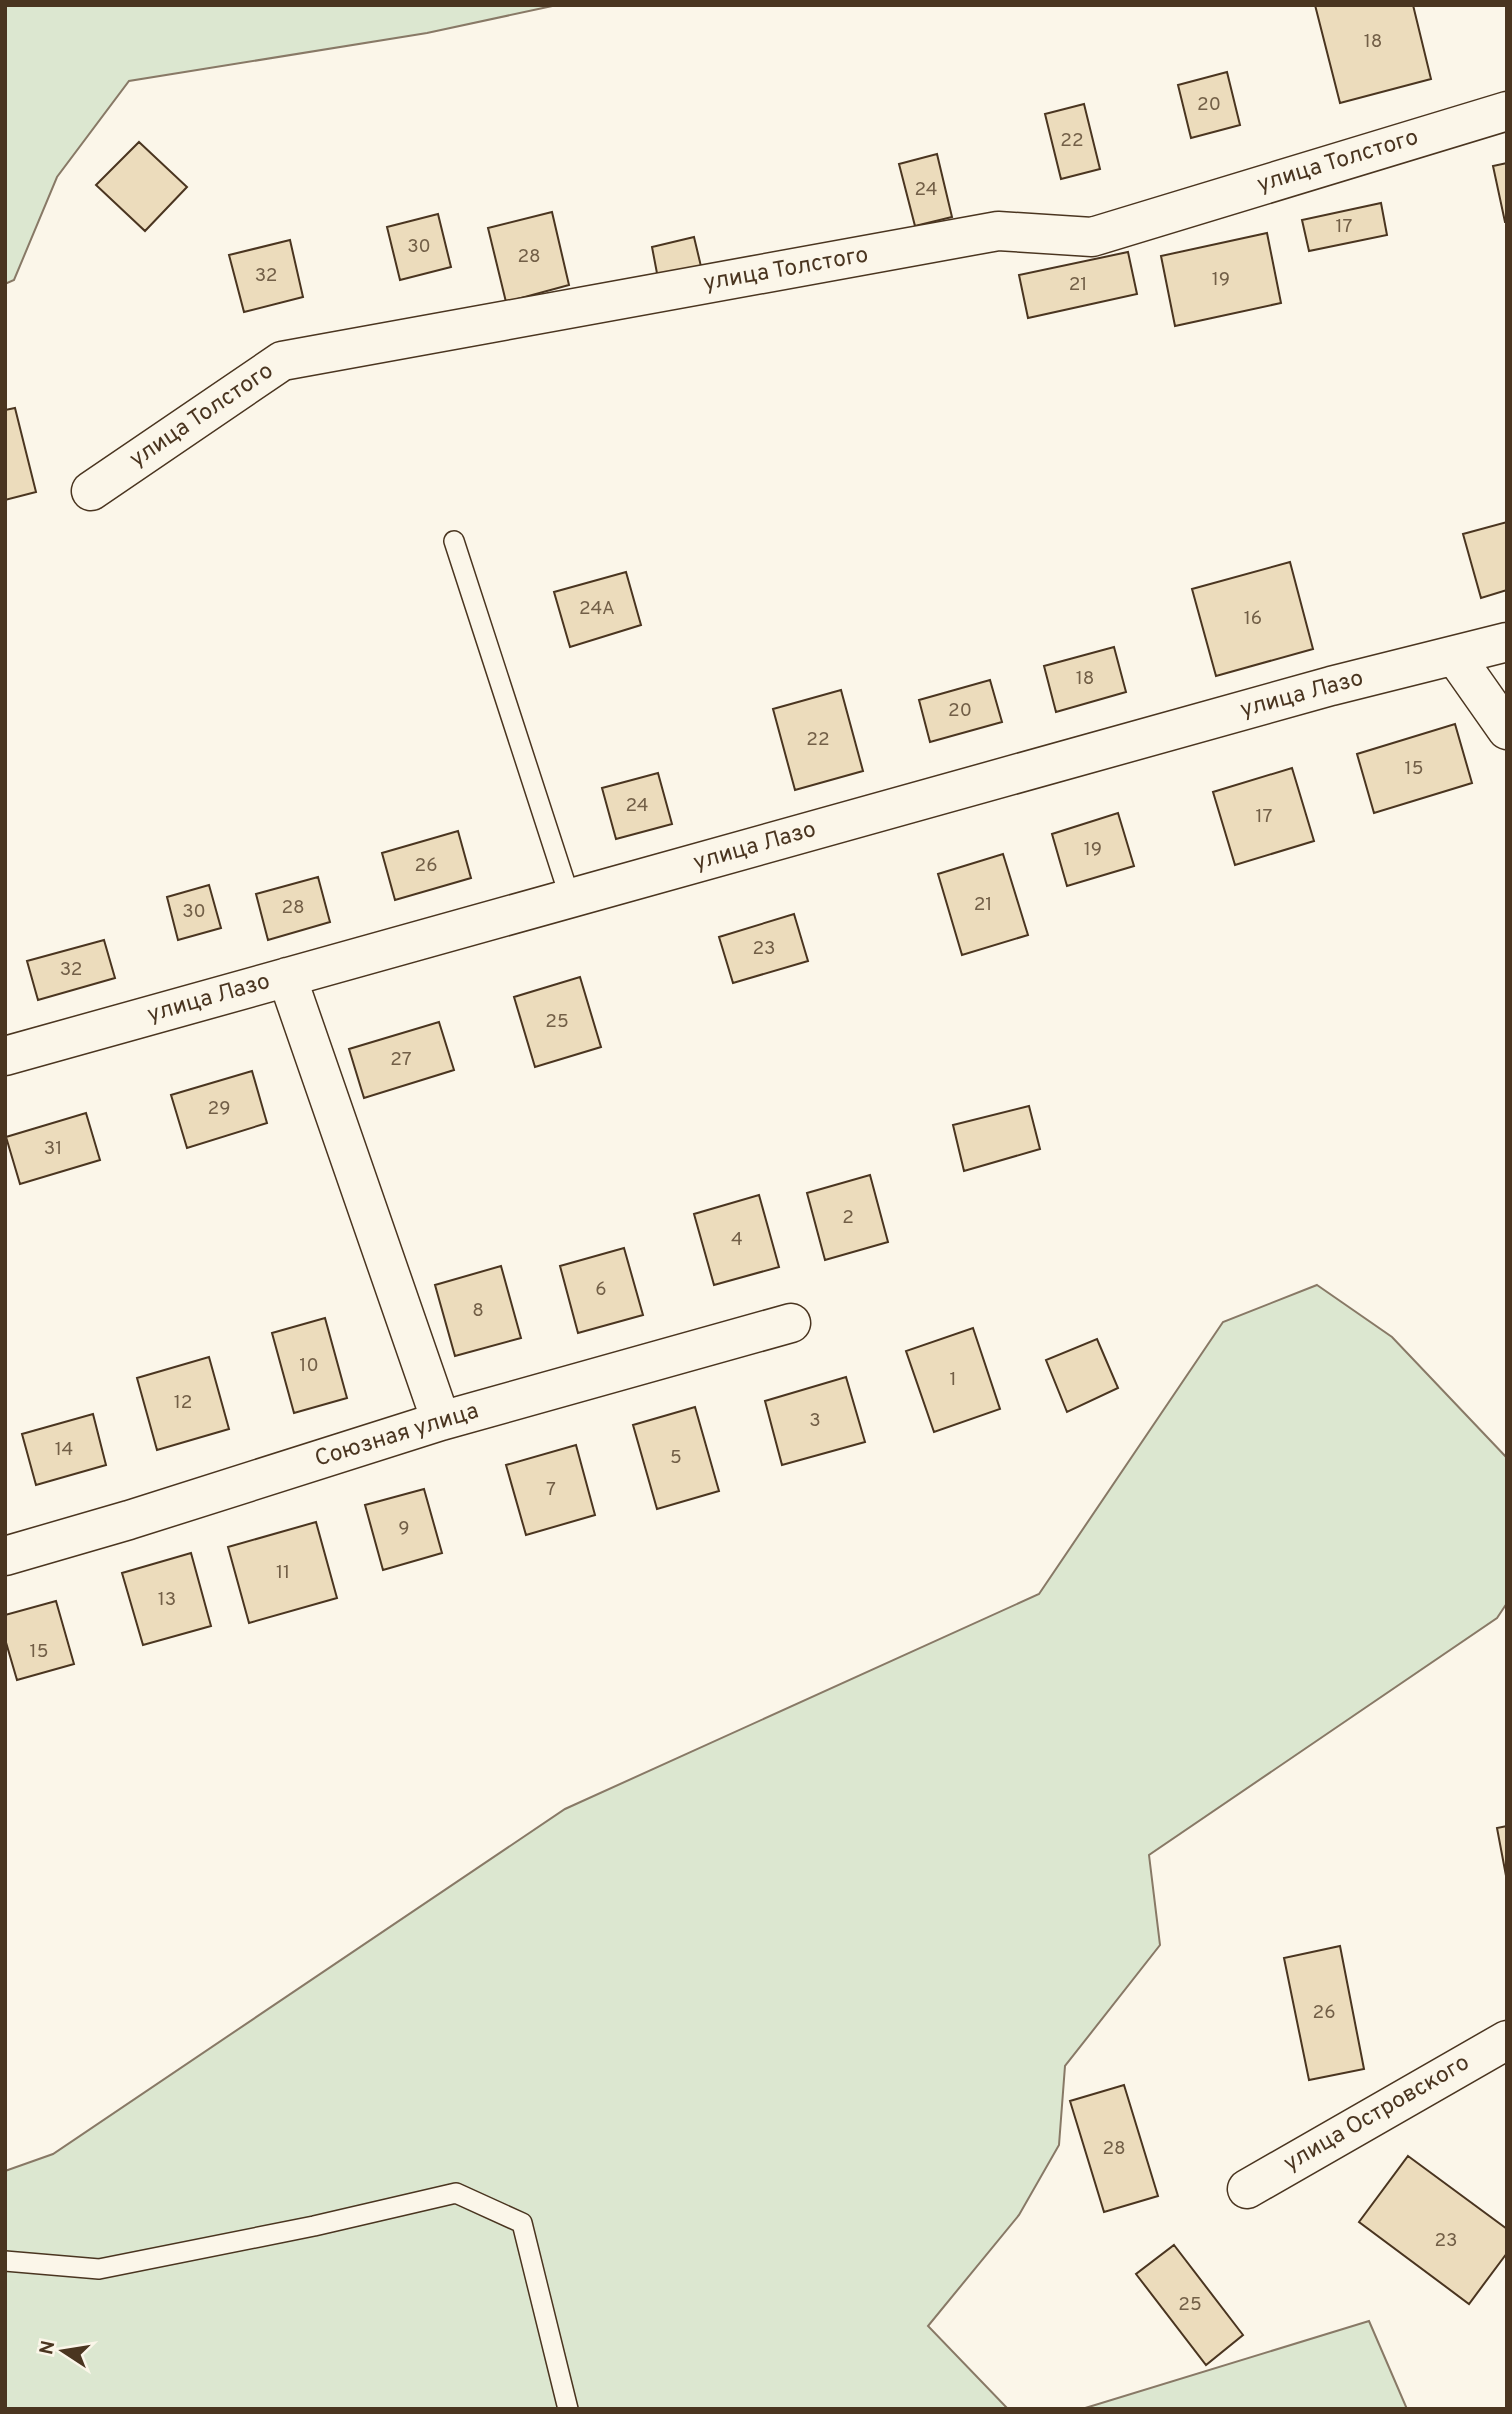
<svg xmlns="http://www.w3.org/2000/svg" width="1512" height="2414" viewBox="0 0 1512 2414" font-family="Overpass,sans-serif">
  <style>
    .green { fill: #dce7d0; stroke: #887966; stroke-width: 2 }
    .building { fill: #ecdcbc; stroke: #4a3520; stroke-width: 2 }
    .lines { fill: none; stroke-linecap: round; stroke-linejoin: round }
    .service-casing { stroke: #4a3520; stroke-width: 22 }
    .minor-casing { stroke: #4a3520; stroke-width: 41 }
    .service { stroke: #fbf6e9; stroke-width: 19 }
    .minor { stroke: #fbf6e9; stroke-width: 38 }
    .labels { text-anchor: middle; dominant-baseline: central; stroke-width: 5; stroke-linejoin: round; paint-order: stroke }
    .number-label { font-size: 19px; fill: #725f47 }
    .street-label { font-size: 23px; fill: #4a3520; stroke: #fbf6e9 }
  </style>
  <rect width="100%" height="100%" fill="#fbf6e9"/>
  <path class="green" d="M5 5H557L427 33 129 81 57 177 14 280 5 284Z
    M1317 1285 1392 1337 1507 1458V1603L1497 1618 1149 1855 1160 1945 1065 2066 1059 2145 1019 2215 928 2326 1008 2409H5V2171L53 2154 565 1809 1039 1594 1223 1322Z
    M1369 2321 1407 2409H1082Z"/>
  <path class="building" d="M1315 5H1413L1431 79 1340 103Z
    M1227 72 1240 125 1191 138 1178 85Z
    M1084 104 1100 169 1061 179 1045 114Z
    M139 142 187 187 145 231 96 185Z
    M937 154 952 217 915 226 899 164Z
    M1507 163V222H1505L1493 166Z
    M1381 203 1387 235 1309 251 1302 220Z
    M552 212 569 285 506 302 488 228Z
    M438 214 451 267 400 280 387 227Z
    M1267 233 1281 303 1175 326 1161 256Z
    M694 237 704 279 660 289 652 247Z
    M290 240 303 297 244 312 229 255Z
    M1128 252 1137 294 1028 318 1019 275Z
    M15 408 36 492 5 500V410Z
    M1507 522V590L1481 598 1463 534Z
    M1290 562 1313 649 1216 676 1192 589Z
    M626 572 641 625 570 647 554 592Z
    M1114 647 1126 692 1056 712 1044 666Z
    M990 680 1002 722 930 742 919 700Z
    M841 690 863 771 795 790 773 709Z
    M1455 724 1472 783 1374 813 1357 754Z
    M1292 768 1314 841 1235 865 1213 792Z
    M658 773 672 824 616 839 602 788Z
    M1118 813 1134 866 1067 886 1052 834Z
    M458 831 471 878 395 900 382 853Z
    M1003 854 1028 935 962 955 938 874Z
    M318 877 330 922 268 940 256 894Z
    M209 885 221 928 178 940 167 897Z
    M794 914 808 961 733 983 719 937Z
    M104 940 115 978 38 1000 27 961Z
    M580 977 601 1047 535 1067 514 997Z
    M439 1022 454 1070 364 1098 349 1049Z
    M252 1071 267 1123 187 1148 171 1095Z
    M1029 1106 1040 1149 964 1171 953 1125Z
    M86 1113 100 1160 20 1184 6 1137Z
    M870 1175 888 1242 825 1260 807 1193Z
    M759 1195 779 1267 714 1285 694 1214Z
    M624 1248 643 1315 578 1333 560 1266Z
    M501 1266 521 1338 455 1356 435 1285Z
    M325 1318 347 1398 294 1413 272 1333Z
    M973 1328 1000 1409 934 1432 906 1351Z
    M1097 1339 1118 1388 1067 1412 1046 1360Z
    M209 1357 229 1429 157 1450 137 1378Z
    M846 1377 865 1442 782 1465 765 1401Z
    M695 1407 719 1491 657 1509 633 1425Z
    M93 1414 106 1465 36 1485 22 1434Z
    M576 1445 595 1515 526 1535 506 1465Z
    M424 1489 442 1553 383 1570 365 1505Z
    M316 1522 337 1598 249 1623 228 1547Z
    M191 1553 211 1626 143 1645 122 1573Z
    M56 1601 74 1664 17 1680 5 1639V1615Z
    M1507 1826V1881L1497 1828Z
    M1340 1946 1364 2069 1309 2080 1284 1958Z
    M1124 2085 1158 2196 1104 2212 1070 2101Z
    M1408 2156 1507 2229V2253L1469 2304 1359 2222Z
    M1174 2245 1243 2335 1206 2365 1136 2274Z"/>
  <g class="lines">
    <defs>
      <path id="service" d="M454 541 570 898
        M5 2261 99 2269 314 2226 456 2193 522 2223 568 2409"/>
      <path id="minor" d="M91 491 282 361 998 231 1092 237 1507 111
        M1455 656 1507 730
        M287 977 441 1421
        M5 1056 1331 686 1507 642
        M5 1556 129 1520 441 1421 791 1323
        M1247 2189 1507 2040"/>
    </defs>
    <use href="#service" class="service-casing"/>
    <use href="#minor" class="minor-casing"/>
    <use href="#service" class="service"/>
    <use href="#minor" class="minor"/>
  </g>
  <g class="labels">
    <g class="number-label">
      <text x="1373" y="42">18</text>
      <text x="1209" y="105">20</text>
      <text x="1072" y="141">22</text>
      <text x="926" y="190">24</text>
      <text x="1344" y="227">17</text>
      <text x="419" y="247">30</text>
      <text x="529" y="257">28</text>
      <text x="266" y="276">32</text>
      <text x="1221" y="280">19</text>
      <text x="1078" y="285">21</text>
      <text x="597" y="609">24А</text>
      <text x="1253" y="619">16</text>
      <text x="1085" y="679">18</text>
      <text x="960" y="711">20</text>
      <text x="818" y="740">22</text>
      <text x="1414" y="769">15</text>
      <text x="637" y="806">24</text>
      <text x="1264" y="817">17</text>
      <text x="1093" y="850">19</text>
      <text x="426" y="866">26</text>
      <text x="983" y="905">21</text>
      <text x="293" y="908">28</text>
      <text x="194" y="912">30</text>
      <text x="764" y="949">23</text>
      <text x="71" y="970">32</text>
      <text x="557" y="1022">25</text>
      <text x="401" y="1060">27</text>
      <text x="219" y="1109">29</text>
      <text x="53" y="1149">31</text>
      <text x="848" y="1218">2</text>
      <text x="737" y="1240">4</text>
      <text x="601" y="1290">6</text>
      <text x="478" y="1311">8</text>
      <text x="309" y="1366">10</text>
      <text x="953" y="1380">1</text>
      <text x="183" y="1403">12</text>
      <text x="815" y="1421">3</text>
      <text x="64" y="1450">14</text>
      <text x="676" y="1458">5</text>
      <text x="551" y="1490">7</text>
      <text x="404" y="1529">9</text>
      <text x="283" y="1573">11</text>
      <text x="167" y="1600">13</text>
      <text x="39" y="1652">15</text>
      <text x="1324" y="2013">26</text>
      <text x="1114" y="2149">28</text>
      <text x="1446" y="2241">23</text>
      <text x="1190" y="2305">25</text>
    </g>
    <g class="street-label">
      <text transform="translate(1338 162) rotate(-17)">улица Толстого</text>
      <text transform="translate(786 270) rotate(-10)">улица Толстого</text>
      <text transform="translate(202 416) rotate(-34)">улица Толстого</text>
      <text transform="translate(1302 695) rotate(-15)">улица Лазо</text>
      <text transform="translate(755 847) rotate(-16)">улица Лазо</text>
      <text transform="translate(209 999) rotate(-16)">улица Лазо</text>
      <text transform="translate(397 1436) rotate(-17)">Союзная улица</text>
      <text transform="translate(1377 2114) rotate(-30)">улица Островского</text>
    </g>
  </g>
  <rect width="1512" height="2414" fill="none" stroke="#4a3520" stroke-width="14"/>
  <g transform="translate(63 2351) rotate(282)" stroke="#fbf6e9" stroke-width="5" paint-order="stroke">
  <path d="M0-5L12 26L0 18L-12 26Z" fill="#4a3520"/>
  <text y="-10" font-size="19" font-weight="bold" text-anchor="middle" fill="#4a3520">N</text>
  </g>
</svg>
